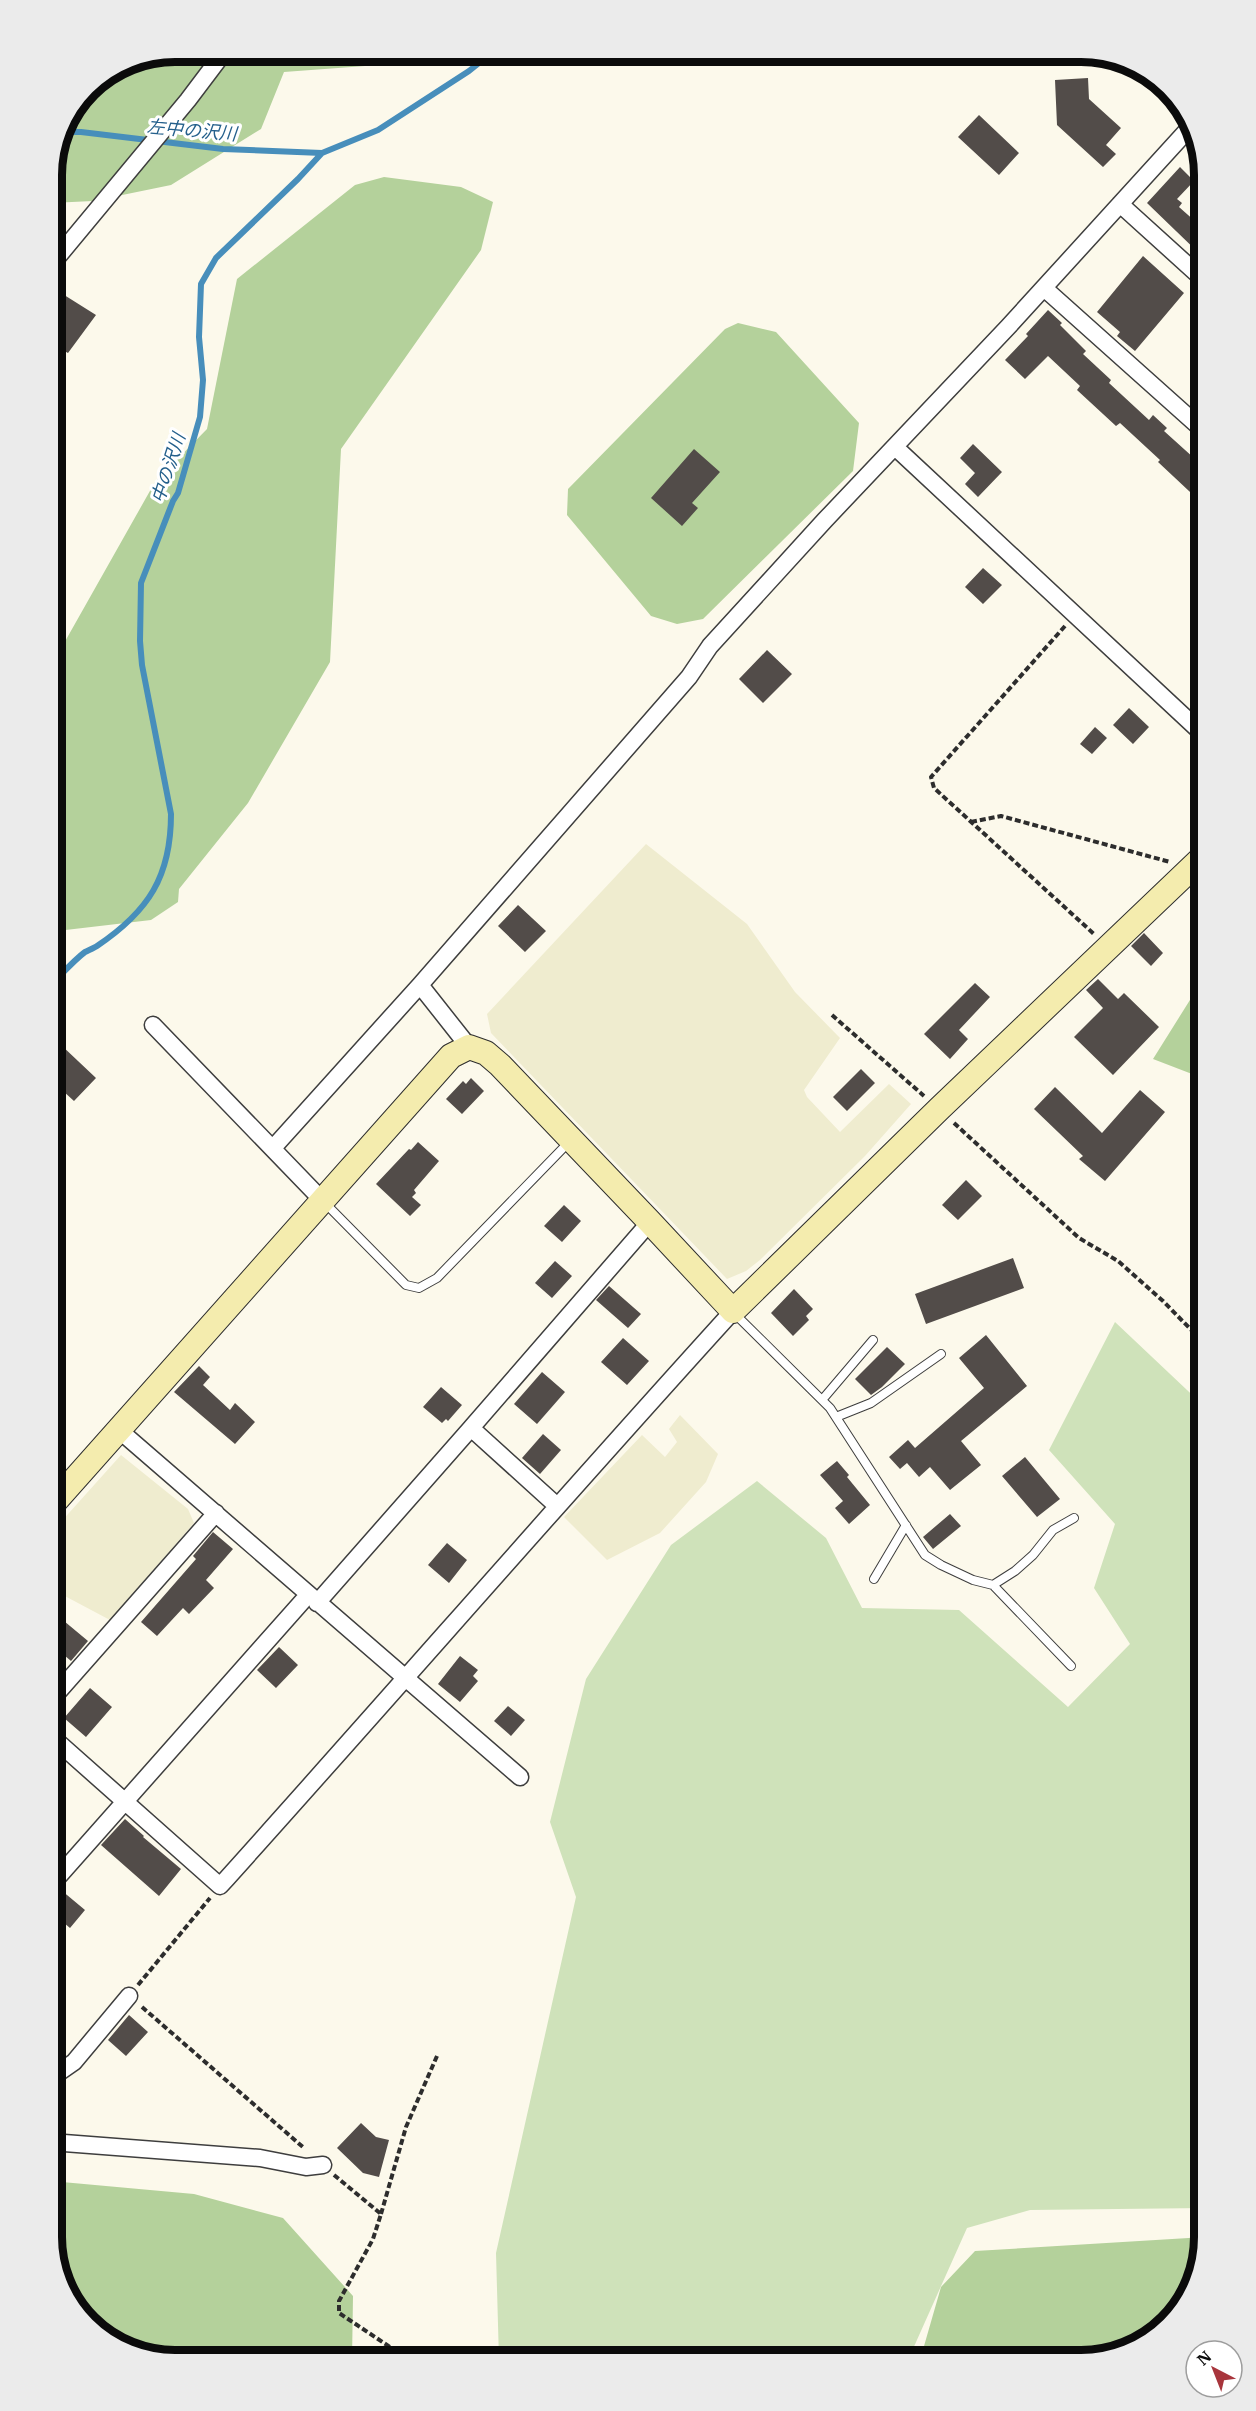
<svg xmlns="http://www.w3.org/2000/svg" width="1256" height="2411" viewBox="0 0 1256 2411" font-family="'IBM Plex Serif','Noto Sans JP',serif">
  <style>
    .farmland { fill: #efeccf }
    .green { fill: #cfe2ba }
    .forest { fill: #b4d19b }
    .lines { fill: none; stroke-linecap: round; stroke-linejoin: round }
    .stream { stroke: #478ebb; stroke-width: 6 }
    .building { fill: #524c49 }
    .lane-casing { stroke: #3e3e3e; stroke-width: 10 }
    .street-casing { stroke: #3e3e3e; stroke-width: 19 }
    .secondary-casing { stroke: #2d2d2d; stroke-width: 26 }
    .path { stroke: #2d2d2d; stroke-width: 4; stroke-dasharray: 6 3; stroke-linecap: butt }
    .lane { stroke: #fff; stroke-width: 8 }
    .street { stroke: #fff; stroke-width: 16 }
    .secondary { stroke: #f4ecae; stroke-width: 24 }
    .labels { text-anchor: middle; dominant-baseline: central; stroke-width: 6; stroke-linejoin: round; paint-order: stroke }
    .water-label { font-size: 18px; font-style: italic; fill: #25608c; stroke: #fff }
    .rim { fill: none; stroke: #0b0b0b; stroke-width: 8 }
  </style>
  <rect width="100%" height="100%" fill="#fcf9eb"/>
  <path class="farmland" d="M646 844 747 924 795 992 840 1038 804 1090 807 1097 840 1132 889 1084 911 1104 865 1156 760 1260 746 1271 727 1279 491 1033 487 1014Z
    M680 1415 718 1454 706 1482 660 1533 607 1560 564 1517 642 1435 665 1457 677 1442 669 1429Z
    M121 1455 188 1509 194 1523 110 1620 61 1594 51 1585V1533Z"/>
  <path class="green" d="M1115 1322 1205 1407V2208L1030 2210 967 2228 908 2360H499L496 2253 576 1897 550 1822 586 1679 671 1545 757 1481 826 1538 862 1608 959 1610 1068 1707 1130 1644 1094 1588 1115 1524 1049 1450Z"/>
  <path class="forest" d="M175 51H569L284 72 261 129 171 185 93 201 51 203V167L61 127 88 87 128 60Z
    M384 177 461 187 493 202 481 250 341 449 330 662 248 803 179 889 178 902 151 920 57 931 51 939V827L60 819 58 789 63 645 155 482 207 429 237 279 355 185Z
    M738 323 776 332 859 423 853 471 703 619 677 624 651 616 567 515 568 489 725 329Z
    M1205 976V1079L1153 1059Z
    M51 2181 194 2194 283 2218 353 2296 352 2360H167L106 2339 61 2284 51 2236Z
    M1205 2237 1184 2305 1129 2350 1081 2360H920L941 2287 975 2251Z"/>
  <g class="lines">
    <path class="stream" d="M59 132H81L223 149 322 153
      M51 985C62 974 73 961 85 952 89 950 94 948 97 946 149 911 171 876 171 814L142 665 140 641 141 583 173 501 178 493 200 417 203 380 199 337 201 284 216 258 298 179 322 153 378 130 469 71 494 51"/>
  </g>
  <path class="building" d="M1088 78 1089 99 1121 128 1106 145 1116 154 1103 167 1057 125 1055 80Z
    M979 115 1019 153 999 175 958 137Z
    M1180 167 1194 181 1177 199 1182 203 1179 207 1205 230V259L1147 203Z
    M1143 256 1184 293 1135 351 1117 336 1120 332 1097 312Z
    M61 293 96 315 68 353 51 344V308Z
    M1048 310 1062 323 1060 325 1086 351 1083 354 1111 380 1109 383 1149 420 1153 415 1167 428 1164 431 1205 468V506L1158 462 1160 460 1120 423 1116 426 1077 390 1080 386 1048 356 1025 379 1005 360 1028 336 1026 334Z
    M973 444 1002 472 978 497 965 484 975 473 960 458Z
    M694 449 720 472 692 503 698 508 682 526 651 498Z
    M983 568 1002 585 983 604 965 587Z
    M767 650 792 674 763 703 739 679Z
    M1129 708 1149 727 1133 744 1113 725Z
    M1095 727 1107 738 1092 754 1080 744Z
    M518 905 546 931 525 952 498 926Z
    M1144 933 1163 953 1151 966 1131 946Z
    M1098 979 1118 999 1124 993 1159 1027 1113 1075 1074 1037 1103 1008 1086 990Z
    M975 983 990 997 959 1030 968 1039 950 1059 924 1034Z
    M60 1044 96 1078 74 1101 51 1080V1054Z
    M861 1069 875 1083 847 1111 833 1097Z
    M471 1078 484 1091 462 1114 446 1099 463 1081 466 1084Z
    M1055 1087 1102 1133 1140 1090 1165 1112 1105 1181 1079 1159 1083 1156 1034 1109Z
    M418 1142 439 1161 414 1190 416 1193 412 1197 421 1205 410 1216 376 1184 409 1149 411 1150Z
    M966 1180 982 1196 958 1220 942 1205Z
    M564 1205 581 1221 562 1242 544 1226Z
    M1013 1258 1024 1288 926 1324 915 1294Z
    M555 1261 572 1276 552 1298 535 1283Z
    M609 1286 641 1314 628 1328 596 1300Z
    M794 1289 813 1309 806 1316 809 1320 793 1336 771 1313Z
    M986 1335 1027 1386 961 1441 981 1465 950 1490 930 1467 919 1477 907 1463 900 1469 889 1457 908 1440 915 1448 984 1388 959 1358Z
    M623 1338 649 1361 627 1385 601 1362Z
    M887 1347 905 1364 882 1387 871 1395 855 1379Z
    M199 1366 210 1377 203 1385 230 1410 235 1403 255 1422 235 1444 174 1392Z
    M542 1372 565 1392 537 1424 514 1404Z
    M441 1387 462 1405 448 1421 446 1419 442 1423 423 1407Z
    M543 1434 561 1450 540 1474 522 1458Z
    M1025 1457 1060 1499 1037 1517 1002 1476Z
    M837 1461 849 1475 847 1477 870 1505 849 1524 835 1508 843 1501 820 1475Z
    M950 1514 961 1526 933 1549 923 1537Z
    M213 1532 233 1549 206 1580 214 1588 189 1614 183 1608 157 1636 141 1622 196 1559 193 1556Z
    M447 1543 467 1560 449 1583 428 1565Z
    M64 1621 88 1641 71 1661 51 1644V1636Z
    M279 1647 298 1665 276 1688 257 1670Z
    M460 1656 478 1670 473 1676 478 1681 460 1702 438 1684Z
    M90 1688 112 1707 86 1737 64 1718Z
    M508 1706 525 1720 511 1736 494 1721Z
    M125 1819 144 1836 143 1837 181 1869 159 1896 101 1845Z
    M61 1890 85 1910 70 1928 51 1912V1900Z
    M129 2015 148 2032 126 2056 108 2040Z
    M361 2123 376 2137 389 2140 379 2177 363 2173 337 2148Z"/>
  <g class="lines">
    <defs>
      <path id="lane" d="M324 1202 406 1285 419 1288 437 1278 569 1142
        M735 1314 830 1408 925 1555 941 1565 973 1580 993 1585 1071 1666
        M822 1400 873 1340
        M836 1417 871 1403 941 1354
        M874 1579 906 1525
        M993 1585 1015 1571 1033 1555 1053 1530 1074 1518"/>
      <path id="street" d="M1120 204 1205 281
        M51 265 188 100 225 51
        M1044 288 1205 432
        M895 447 1205 736
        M420 985 469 1047
        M153 1025 322 1200
        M273 1148 420 985 689 677 710 646 825 520 1008 327 1193 124
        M119 1430 520 1777
        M556 1505 471 1428 650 1222
        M317 1603 471 1428
        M51 1700 216 1513
        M51 1736 220 1886C392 1695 560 1501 733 1311
        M51 1885 308 1595
        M51 2078 74 2062 129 1996
        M51 2142 260 2158 306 2167 323 2165"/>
      <path id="secondary" d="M51 1506 451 1056 469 1047 486 1053 500 1065 650 1222 733 1311 939 1109 1205 855"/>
    </defs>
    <use href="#lane" class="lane-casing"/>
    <use href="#street" class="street-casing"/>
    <use href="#secondary" class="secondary-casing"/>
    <path class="path" d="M1065 626 931 777 934 788 1094 934
      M971 822 1001 816 1170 862
      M832 1015 924 1096
      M954 1123 1079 1238 1118 1261 1163 1301 1205 1344
      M138 1985 210 1898
      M142 2007 304 2148
      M334 2175 381 2214 373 2239 339 2301V2313L399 2353 402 2360
      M381 2214 406 2127 437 2056"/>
    <use href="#lane" class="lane"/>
    <use href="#street" class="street"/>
    <use href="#secondary" class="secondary"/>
  </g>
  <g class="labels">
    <g class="water-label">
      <text transform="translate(192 130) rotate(5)">左中の沢川</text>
      <text transform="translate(168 468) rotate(-72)">中の沢川</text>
    </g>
  </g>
  <path d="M0 0H1256V2411H0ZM175 62H1081A113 113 0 0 1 1194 175V2237A113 113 0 0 1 1081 2350H175A113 113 0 0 1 62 2237V175A113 113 0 0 1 175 62Z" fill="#ebebeb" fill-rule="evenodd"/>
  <path class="rim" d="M175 62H1081A113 113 0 0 1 1194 175V2237A113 113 0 0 1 1081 2350H175A113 113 0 0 1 62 2237V175A113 113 0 0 1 175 62Z"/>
  <g transform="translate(1214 2369) rotate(318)"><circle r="28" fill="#ffffff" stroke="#9d9d9d" stroke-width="1.5"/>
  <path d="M0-4.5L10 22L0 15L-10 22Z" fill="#a8353c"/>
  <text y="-9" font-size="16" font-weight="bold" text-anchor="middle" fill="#0b0b0b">N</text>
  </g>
</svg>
